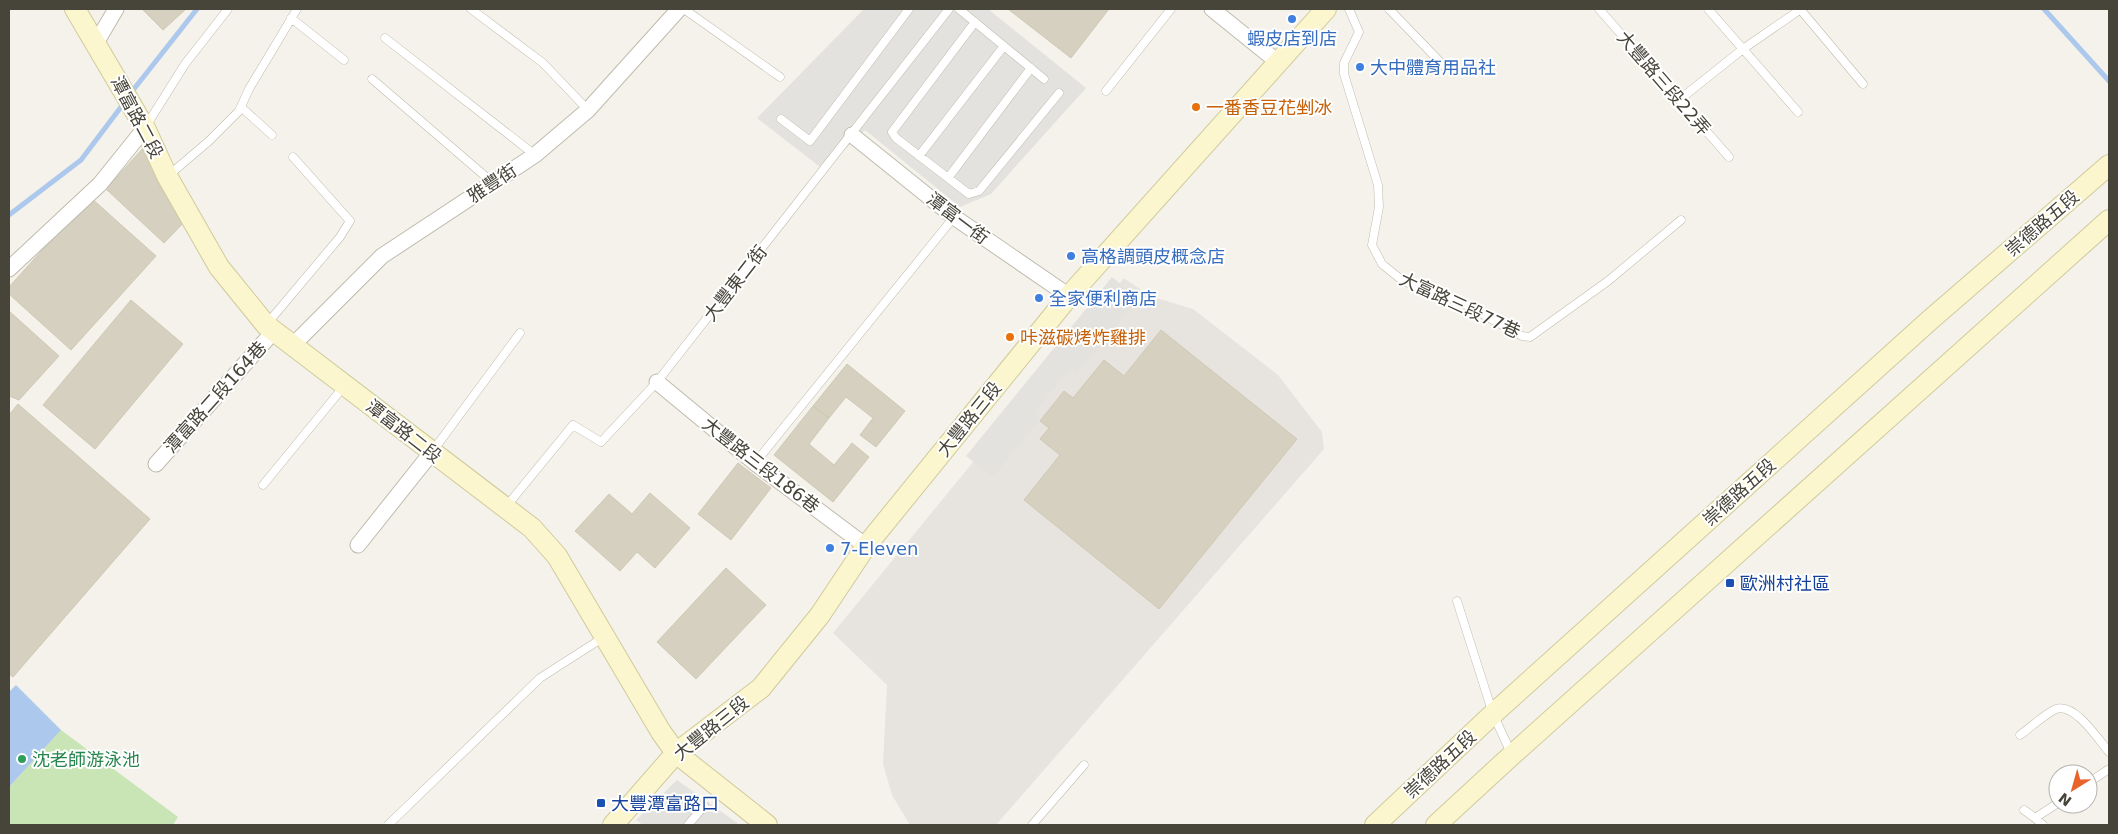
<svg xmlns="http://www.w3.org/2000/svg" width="2118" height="834" viewBox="0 0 2118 834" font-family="'DejaVu Sans','Noto Sans TC',sans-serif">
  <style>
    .industrial { fill: #e7e4df }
    .green { fill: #c9e5b6 }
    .parking { fill: #e3e2de }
    .water { fill: #acc8ec }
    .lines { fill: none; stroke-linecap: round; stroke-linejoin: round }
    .stream { stroke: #acc8ec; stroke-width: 5 }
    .building { fill: #d5d0c0; stroke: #cfc8b4 }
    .lane-casing { stroke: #bfbbad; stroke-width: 9 }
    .street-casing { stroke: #bfbbad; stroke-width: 17 }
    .secondary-casing { stroke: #d0ca9d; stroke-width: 22 }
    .lane { stroke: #fff; stroke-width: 8 }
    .street { stroke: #fff; stroke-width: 15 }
    .secondary { stroke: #fbf6cd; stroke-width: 20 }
    .shop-dot { fill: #3f7fe0; stroke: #fff; stroke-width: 2 }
    .food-dot { fill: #e8710a; stroke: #fff; stroke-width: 2 }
    .transit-dot { fill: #1a4fb4; stroke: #fff; stroke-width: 2 }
    .leisure-dot { fill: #2e9e5b; stroke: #fff; stroke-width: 2 }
    .labels { text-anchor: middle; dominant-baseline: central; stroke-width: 4; stroke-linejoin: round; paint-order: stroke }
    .shop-label { font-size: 18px; fill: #366cbe; stroke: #fff; text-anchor: start }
    .street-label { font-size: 18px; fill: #474439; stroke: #fff }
    .food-label { font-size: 18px; fill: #c56008; stroke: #fff; text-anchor: start }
    .transit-label { font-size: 18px; fill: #164399; stroke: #fff; text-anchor: start }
    .leisure-label { font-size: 18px; fill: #27864d; stroke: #fff; text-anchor: start }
  </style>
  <rect width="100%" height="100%" fill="#f4f2ea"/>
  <path class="industrial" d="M1124 278 1150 296 1193 309 1278 375 1322 432 1324 449 996 825H910L892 795 883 764 887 685 833 633Z"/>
  <path class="green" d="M61 730 178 817 173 825H9V787Z"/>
  <path class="parking" d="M864 9H988L1086 88 991 194 960 207 865 130 824 170 757 118Z
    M1112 277 1139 299 1077 374 1070 368 1035 412 1041 418 993 477 966 456Z
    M677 780 740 825H643L636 820Z"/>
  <path class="water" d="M16 685 61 730 9 787V692Z"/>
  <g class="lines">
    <path class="stream" d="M2044 9 2109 81
      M130 94 197 9
      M9 215 81 160 124 103"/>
  </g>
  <path class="building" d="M142 9H186L163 30Z
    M1008 9H1109L1071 58Z
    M145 146 189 217 164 243 106 189Z
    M90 197 156 256 71 350 9 294V287Z
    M131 300 183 344 95 449 43 405Z
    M9 311 59 356 19 400 9 396Z
    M1161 330 1297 439 1159 609 1024 500 1060 455 1040 439 1049 428 1040 421 1064 391 1073 398 1104 360 1124 376Z
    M847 364 905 411 876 447 860 435 873 418 846 397 829 418 813 406Z
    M18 404 150 519 13 677 9 674V415Z
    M813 406 829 418 809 444 834 465 852 443 869 457 833 502 774 455Z
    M738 463 771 488 731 540 698 514Z
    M650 493 690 528 655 568 637 552 620 571 575 531 609 494 632 514Z
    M726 568 766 605 696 679 657 642Z"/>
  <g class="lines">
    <defs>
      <path id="lane" d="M471 9 543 63 588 110
        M684 9 780 77
        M959 9 1044 79
        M1349 9 1359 32 1344 63V74L1378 185 1379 207 1372 245 1382 264 1403 281 1459 301 1522 336 1530 337 1608 281 1681 220
        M1389 9 1445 67
        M1599 9 1729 157
        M1708 9 1798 112
        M1800 9 1863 84
        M291 18 344 60
        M975 22 892 132 896 138 969 194 979 191 1059 93
        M385 38 535 155
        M372 79 492 182
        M1106 91 1171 9
        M1679 100 1743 49 1801 9
        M241 107 272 135
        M781 119 810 141 909 9
        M146 126 185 64 228 9
        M919 156 1004 46
        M169 175 209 141 239 111 249 89 297 9
        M948 178 1031 68
        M266 325 340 237 350 221 293 157
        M432 452 520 333
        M755 463 954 217
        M263 485 345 385
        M505 508 573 425 601 442 657 382 949 9
        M1457 601 1493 714 1512 755
        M2020 735C2030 728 2046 713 2056 709 2075 703 2098 739 2109 752
        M2088 783 2109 769
        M2024 810 2035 818
        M388 825 540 678 604 637
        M688 825 704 806
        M1032 825 1084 765
        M2043 825 2035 818 2058 803"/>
      <path id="street" d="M1212 9 1279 63
        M96 43 116 9
        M852 135 954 217 1069 296
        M9 269 100 184 145 128
        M293 345 382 256 535 155 588 110 679 9
        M657 382 755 463 866 546
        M156 464 274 331
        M358 545 432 452"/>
      <path id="secondary" d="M75 9 145 128 167 176 219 267 266 325 532 528 557 556 661 732 676 753 767 825
        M613 825 676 753 761 688 820 615 866 546 1069 296 1326 9
        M1375 825 1493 714 1930 320 2109 165
        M1436 825 1512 755 2109 220"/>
    </defs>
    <use href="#lane" class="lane-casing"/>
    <use href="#street" class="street-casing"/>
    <use href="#secondary" class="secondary-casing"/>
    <use href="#lane" class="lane"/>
    <use href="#street" class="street"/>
    <use href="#secondary" class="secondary"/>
  </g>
  <g class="shop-dot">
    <circle cx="1292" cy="19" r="5"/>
    <circle cx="1360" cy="67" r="5"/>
    <circle cx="1071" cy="256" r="5"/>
    <circle cx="1039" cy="298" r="5"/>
    <circle cx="830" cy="548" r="5"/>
  </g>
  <g class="food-dot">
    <circle cx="1196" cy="107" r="5"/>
    <circle cx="1010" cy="337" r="5"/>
  </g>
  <g class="transit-dot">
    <rect x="1725" y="578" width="10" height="10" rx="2.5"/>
    <rect x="596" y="798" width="10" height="10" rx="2.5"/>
  </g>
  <circle class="leisure-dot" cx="22" cy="759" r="5"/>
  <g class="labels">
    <g class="shop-label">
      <text x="1292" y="38" text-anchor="middle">蝦皮店到店</text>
      <text x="1370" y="67">大中體育用品社</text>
      <text x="1081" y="256">高格調頭皮概念店</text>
      <text x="1049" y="298">全家便利商店</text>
      <text x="840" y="548">7-Eleven</text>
    </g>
    <g class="street-label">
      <text transform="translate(1664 83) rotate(49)">大豐路三段22弄</text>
      <text transform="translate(137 117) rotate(62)">潭富路二段</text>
      <text transform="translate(492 183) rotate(-33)">雅豐街</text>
      <text transform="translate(958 218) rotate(37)">潭富一街</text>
      <text transform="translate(2042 223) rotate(-41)">崇德路五段</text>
      <text transform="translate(735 283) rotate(-52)">大豐東二街</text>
      <text transform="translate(1460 305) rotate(25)">大富路三段77巷</text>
      <text transform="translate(215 397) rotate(-48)">潭富路二段164巷</text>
      <text transform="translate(969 419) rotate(-51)">大豐路三段</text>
      <text transform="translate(404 431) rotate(38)">潭富路二段</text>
      <text transform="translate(761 465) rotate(38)">大豐路三段186巷</text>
      <text transform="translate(1739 492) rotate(-42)">崇德路五段</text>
      <text transform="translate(711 728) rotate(-39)">大豐路三段</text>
      <text transform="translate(1440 764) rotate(-43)">崇德路五段</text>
    </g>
    <g class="food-label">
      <text x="1206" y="107">一番香豆花剉冰</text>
      <text x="1020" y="337">咔滋碳烤炸雞排</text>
    </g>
    <g class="transit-label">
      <text x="1740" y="583">歐洲村社區</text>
      <text x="611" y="803">大豐潭富路口</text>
    </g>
    <g class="leisure-label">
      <text x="32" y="759">沈老師游泳池</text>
    </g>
  </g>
  <rect width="2118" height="834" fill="none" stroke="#474439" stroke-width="20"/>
  <g transform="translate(2073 789) rotate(217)"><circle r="24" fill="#ffffff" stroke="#b5b4b0"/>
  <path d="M0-4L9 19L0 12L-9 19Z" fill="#ea632b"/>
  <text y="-8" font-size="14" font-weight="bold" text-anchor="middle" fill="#474439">N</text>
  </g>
</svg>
